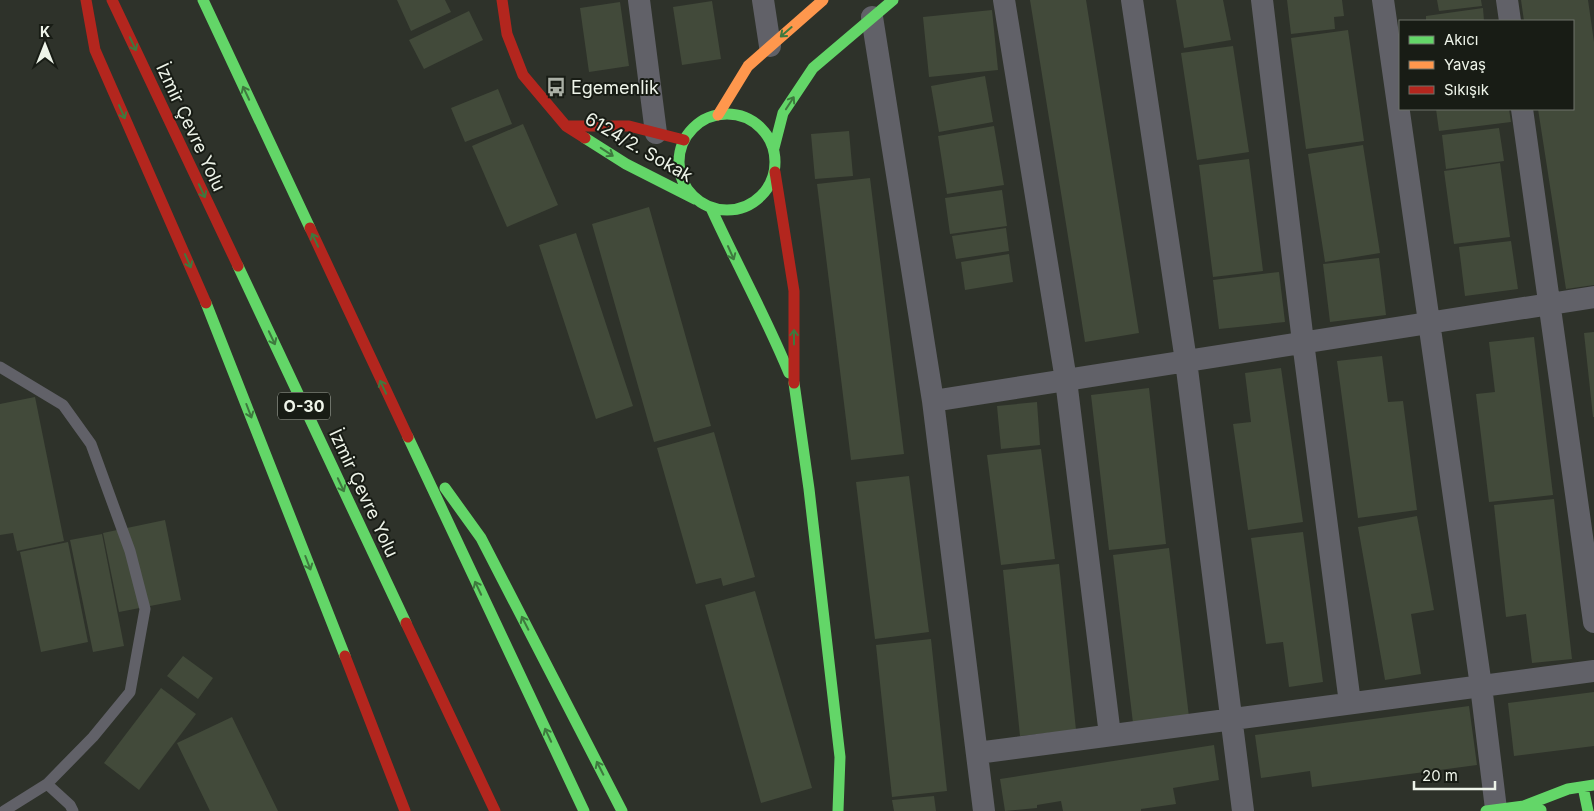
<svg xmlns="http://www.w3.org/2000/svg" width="1594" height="811" viewBox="0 0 1594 811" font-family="Inter,sans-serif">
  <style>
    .building { fill: #424a3a }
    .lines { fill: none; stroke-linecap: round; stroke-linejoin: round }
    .lane { stroke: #616168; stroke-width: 11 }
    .street { stroke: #616168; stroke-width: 22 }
    .fast { stroke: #63d668; stroke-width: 11 }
    .slow { stroke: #ff974d; stroke-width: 11 }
    .jam { stroke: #b3261e; stroke-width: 11 }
    .oneway { stroke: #3e793e }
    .labels { text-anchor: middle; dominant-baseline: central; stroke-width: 4; stroke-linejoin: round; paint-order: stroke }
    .shield { fill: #181c15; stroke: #aeb3a9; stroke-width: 1 }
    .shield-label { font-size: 16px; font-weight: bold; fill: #eef4e9 }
    .poi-label { font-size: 18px; fill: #eef4e9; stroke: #181c15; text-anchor: start }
    .street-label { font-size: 18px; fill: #eef4e9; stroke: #181c15 }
  </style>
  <rect width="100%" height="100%" fill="#2e322a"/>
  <path class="building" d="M397 0H445L451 12 411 31Z
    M1030 0H1086L1139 333 1085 342Z
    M1176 0H1223L1231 40 1184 48Z
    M1287 0H1342L1344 16 1334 17 1335 29 1291 34Z
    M1437 0H1481L1482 6 1439 11Z
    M1521 0H1588L1594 42V285L1566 289 1538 109H1573V21H1524Z
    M712 1 721 59 682 65 673 7Z
    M620 2 629 66 589 72 580 8Z
    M1483 8 1484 21H1426V16Z
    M992 10 998 70 929 77 923 17Z
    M469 11 483 40 424 69 409 40Z
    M1348 30 1364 141 1306 149 1291 38Z
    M1233 46 1249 152 1197 160 1181 53Z
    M985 76 993 122 939 132 931 86Z
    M498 89 512 124 465 142 451 108Z
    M1436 109H1509L1511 122 1439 131Z
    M523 124 558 205 507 227 472 146Z
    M994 126 1004 185 947 194 938 136Z
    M1499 128 1504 161 1446 169 1442 135Z
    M849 131 853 176 815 179 811 134Z
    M1363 145 1380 253 1325 262 1308 154Z
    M1249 159 1263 271 1213 277 1199 165Z
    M1500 163 1510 237 1454 244 1444 171Z
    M870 178 904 454 851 460 817 184Z
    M1002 190 1007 226 950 234 945 198Z
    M649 207 711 426 654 442 592 224Z
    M1006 228 1009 251 956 259 952 236Z
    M576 233 633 406 596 419 539 245Z
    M1511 241 1518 289 1465 296 1459 247Z
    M1009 254 1013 282 965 290 961 262Z
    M1379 258 1386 315 1330 322 1323 264Z
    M1279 272 1285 322 1219 329 1213 280Z
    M1594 332V417H1593L1584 333Z
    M1534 337 1553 495 1489 502 1476 394 1495 392 1489 342Z
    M1382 356 1388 402 1403 401 1417 510 1358 518 1337 361Z
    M1281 368 1303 522 1248 530 1233 424 1251 422 1245 373Z
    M1149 388 1166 544 1109 550 1091 395Z
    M35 397 64 541 17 551 13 533 0 535V404Z
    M1037 402 1040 445 1001 449 997 406Z
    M714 432 755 577 723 586 721 578 696 584 657 448Z
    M1041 449 1055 559 1001 565 987 455Z
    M909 476 929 632 875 639 856 482Z
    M1554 499 1572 659 1532 663 1526 614 1506 617 1494 505Z
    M1417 516 1434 610 1411 614 1421 674 1385 680 1358 527Z
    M165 520 181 600 119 612 103 533Z
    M1303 532 1323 682 1289 687 1283 642 1266 644 1251 538Z
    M102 534 124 646 93 652 70 540Z
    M68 542 88 642 41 652 20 552Z
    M1169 548 1189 717 1133 723 1113 555Z
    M1059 564 1076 730 1020 736 1003 570Z
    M755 591 812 788 761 803 705 605Z
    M931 639 947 791 892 797 876 645Z
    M183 656 213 678 198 699 167 676Z
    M161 688 196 714 139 790 104 763Z
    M1594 692V746L1514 756 1508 703Z
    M1469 706 1477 765 1312 787 1310 771 1261 778 1255 735Z
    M232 717 278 811H210L177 743Z
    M1214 745 1219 780 1173 788 1176 804 1141 809V811H1063L1061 801 1037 805V808L1005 811 1000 779Z
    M934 796 936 811H894L892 800Z"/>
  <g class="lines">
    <path class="lane" d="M0 367 63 405 91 444 130 551 145 609 130 692 93 737 47 784
      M4 811 47 784 70 805 73 811"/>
    <path class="street" d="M639 0 656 133
      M763 0 770 46
      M1004 0 1066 380 1110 735
      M1132 0 1186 361 1243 811
      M1262 0 1303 342 1350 703
      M1383 0 1481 686 1496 809
      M1507 0 1510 21
      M872 17 933 401 984 811
      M1522 109 1594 622
      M933 401 1594 297
      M977 753 1594 671"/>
    <path class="fast" d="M203 0 310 228
      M679 162a48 48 0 1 1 96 0a48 48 0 1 1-96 0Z
      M585 138 626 164 695 199
      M774 148 783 113 813 68 893 0
      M711 208C736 263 766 317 789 373
      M238 266 406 623
      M206 303 345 656
      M794 383 809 489 840 757 838 811
      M408 437 584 811
      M445 488 481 538 622 811
      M1583 787 1588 811
      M1524 806 1568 789 1594 785
      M1486 811 1524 806 1541 810"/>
    <path class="slow" d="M718 115 748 66 823 0"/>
    <path class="jam" d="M86 0 95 50 206 303
      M112 0 238 266
      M502 0 507 34 523 75 566 126 585 138
      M566 126H629L684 140
      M775 172 794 291V383
      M310 228 408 437
      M406 623 495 811
      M345 656 405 811"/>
  </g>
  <defs><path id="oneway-shaft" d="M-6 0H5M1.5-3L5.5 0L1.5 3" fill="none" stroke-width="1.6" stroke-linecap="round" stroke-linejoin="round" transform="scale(1.25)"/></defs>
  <g class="oneway">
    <use href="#oneway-shaft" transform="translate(786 32) rotate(139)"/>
    <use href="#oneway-shaft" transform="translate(133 44) rotate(65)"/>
    <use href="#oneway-shaft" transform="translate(246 93) rotate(-115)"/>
    <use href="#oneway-shaft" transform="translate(790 103) rotate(-57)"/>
    <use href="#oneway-shaft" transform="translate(122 112) rotate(66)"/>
    <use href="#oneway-shaft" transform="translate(607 152) rotate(33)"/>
    <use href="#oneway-shaft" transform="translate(202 191) rotate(65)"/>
    <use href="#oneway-shaft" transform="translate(315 240) rotate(-115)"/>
    <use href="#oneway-shaft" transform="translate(731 253) rotate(66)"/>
    <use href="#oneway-shaft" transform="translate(188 261) rotate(66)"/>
    <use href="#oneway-shaft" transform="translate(794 337) rotate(-90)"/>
    <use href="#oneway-shaft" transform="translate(272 338) rotate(65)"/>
    <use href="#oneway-shaft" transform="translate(383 387) rotate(-115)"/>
    <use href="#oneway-shaft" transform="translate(249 411) rotate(69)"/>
    <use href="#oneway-shaft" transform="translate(341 485) rotate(65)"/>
    <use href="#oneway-shaft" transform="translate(308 563) rotate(69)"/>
    <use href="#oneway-shaft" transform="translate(478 588) rotate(-115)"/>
    <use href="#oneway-shaft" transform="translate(525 623) rotate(-117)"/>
    <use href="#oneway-shaft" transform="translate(548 735) rotate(-115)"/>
    <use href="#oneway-shaft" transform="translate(600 768) rotate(-117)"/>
  </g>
  <defs>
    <symbol id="bus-bare" viewBox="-9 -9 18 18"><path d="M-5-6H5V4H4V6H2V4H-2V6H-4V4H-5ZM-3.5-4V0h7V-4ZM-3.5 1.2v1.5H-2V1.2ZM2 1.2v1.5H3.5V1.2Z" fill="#abb0a6" stroke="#181c15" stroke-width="2.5" paint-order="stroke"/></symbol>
  </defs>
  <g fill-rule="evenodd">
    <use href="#bus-bare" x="542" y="73" width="28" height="28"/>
  </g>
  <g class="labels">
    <rect class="shield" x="278" y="392.5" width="52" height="27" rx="4"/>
    <g class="shield-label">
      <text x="304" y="406">O-30</text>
    </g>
    <g class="poi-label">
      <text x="571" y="87">Egemenlik</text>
    </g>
    <g class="street-label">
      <text transform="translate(191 127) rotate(65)">İzmir Çevre Yolu</text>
      <text transform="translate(639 147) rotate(30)">6124/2. Sokak</text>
      <text transform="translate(364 493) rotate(65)">İzmir Çevre Yolu</text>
    </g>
  </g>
  <rect x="1399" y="20" width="175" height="90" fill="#181c15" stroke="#6e726a"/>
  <rect x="1409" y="36" width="25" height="8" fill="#63d668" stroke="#6e726a"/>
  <text x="1444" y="45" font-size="15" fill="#eef4e9">Akıcı</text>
  <rect x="1409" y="61" width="25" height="8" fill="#ff974d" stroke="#6e726a"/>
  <text x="1444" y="70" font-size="15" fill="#eef4e9">Yavaş</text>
  <rect x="1409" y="86" width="25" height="8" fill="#b3261e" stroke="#6e726a"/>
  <text x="1444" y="95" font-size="15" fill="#eef4e9">Sıkışık</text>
  <g transform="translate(45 45)" stroke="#181c15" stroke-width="4" paint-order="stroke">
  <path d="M0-4L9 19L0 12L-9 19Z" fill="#eef4e9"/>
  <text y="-8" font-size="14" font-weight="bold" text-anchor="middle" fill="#eef4e9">K</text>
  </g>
  <path d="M1414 781v8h81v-8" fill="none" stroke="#eef4e9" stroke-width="2.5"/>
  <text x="1422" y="781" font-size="15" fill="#eef4e9" stroke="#181c15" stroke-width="4" paint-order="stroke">20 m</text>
</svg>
